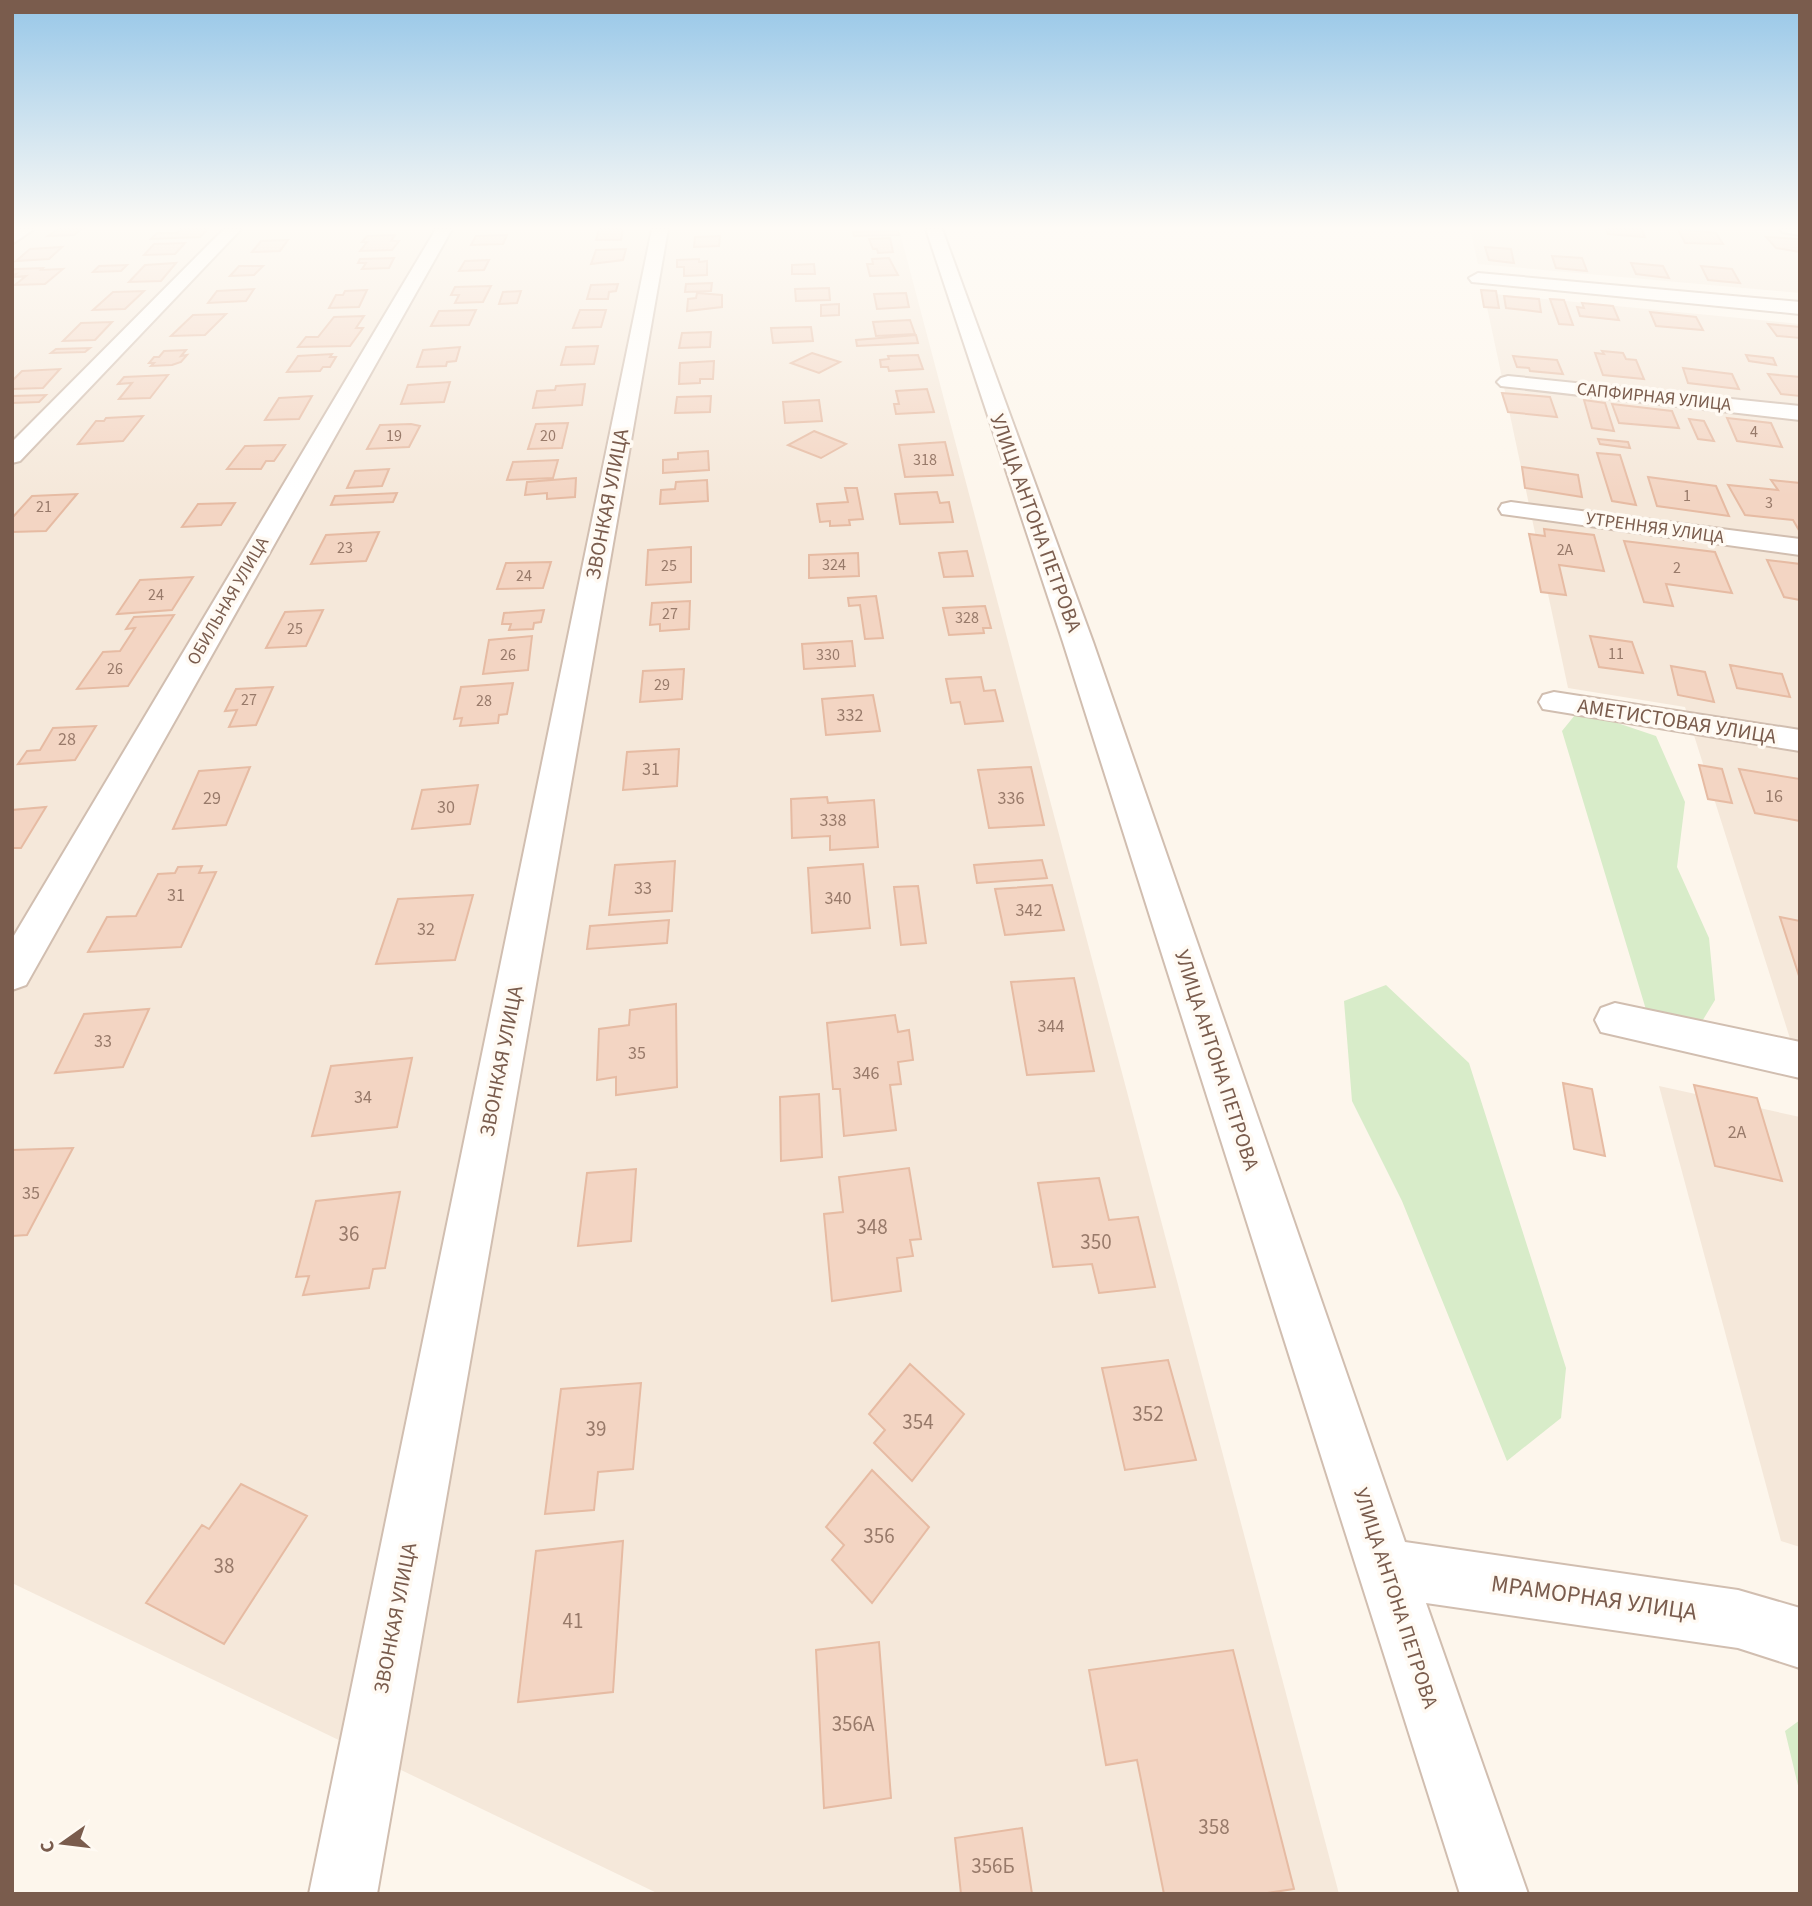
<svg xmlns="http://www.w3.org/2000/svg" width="1812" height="1906" viewBox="0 0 1812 1906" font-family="'Source Sans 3',sans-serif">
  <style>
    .residential { fill: #f5e8da }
    .green { fill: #d8ecc9 }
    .building { fill: #f3d5c3; stroke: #e6bba3; stroke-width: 2 }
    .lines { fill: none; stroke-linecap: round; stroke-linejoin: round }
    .street-casing { stroke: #d1beb0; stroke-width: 4 }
    .street { fill: #fff; fill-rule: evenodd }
    .labels { text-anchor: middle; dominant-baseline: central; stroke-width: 7; stroke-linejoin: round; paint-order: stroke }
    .far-number-label { font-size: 16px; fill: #987a6a }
    .far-street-label { font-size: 18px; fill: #7a5c4d; stroke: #fffaf3 }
    .number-label { font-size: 18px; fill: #987a6a }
    .street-label { font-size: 21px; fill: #7a5c4d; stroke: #fffaf3 }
    .near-number-label { font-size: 21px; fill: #987a6a }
    .near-street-label { font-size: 24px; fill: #7a5c4d; stroke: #fffaf3 }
  </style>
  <rect width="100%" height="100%" fill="#fdf6ec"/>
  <path class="residential" d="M12 229H899L1339 1894H659L12 1583Z
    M1470 229H1800V293L1478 264Z
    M1484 293 1800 324V1070L1685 707 1568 688Z
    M1659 1086 1800 1117V1547L1781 1541Z"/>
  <path class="green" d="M1579 710 1656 736 1685 802 1677 867 1709 938 1715 1000 1698 1028 1647 1013 1562 731Z
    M1386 985 1469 1063 1566 1368 1561 1418 1507 1461 1402 1201 1352 1101 1344 1001Z
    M1800 1720V1794L1785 1731Z"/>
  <path class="building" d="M58 229H82L74 235 48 236Z
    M181 229H208L200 237 151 239 157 233H177Z
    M599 229H623L621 240H596Z
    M1606 229H1641L1645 237 1608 234Z
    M1678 229 1716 233 1723 244 1685 243Z
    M898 231 899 235 854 236 853 232Z
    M395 235 391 241H399L392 250 360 251 367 242H362L367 236Z
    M507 235 503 244 471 245 476 236Z
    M720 236 719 246 694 247 695 237Z
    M1766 237 1800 239V252L1776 248Z
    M890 238 893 252 878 253 877 249H873L869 239Z
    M288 240 280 251 252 252 261 241Z
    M185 243 175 254 144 255 154 244Z
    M62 247 49 259 16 261 30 249Z
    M1485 247 1511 249 1514 263 1489 260Z
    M626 249 623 260 591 264 596 250Z
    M1552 256 1582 258 1587 271 1556 268Z
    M394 258 389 268 362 269 366 263H358L360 259Z
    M889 258 898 275 870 276 867 264H873L872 259Z
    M699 259V262L707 261V275L684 276V267H677V260Z
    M489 260 484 270 459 271 465 261Z
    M176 263 161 281 129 282 145 265Z
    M1631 263 1663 266 1669 278 1636 274Z
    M814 264 815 274H792V265Z
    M127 265 121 271 93 272 99 266Z
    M239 266H263L254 275 230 276Z
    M1701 266 1732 269 1740 283 1708 280Z
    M15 269 43 268 41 270 63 269 45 284 15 285 26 276 13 277 16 274 12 275V271Z
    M712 283 711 291 685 292 686 284Z
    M618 284 616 291 609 292 608 299H587L591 285Z
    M491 286 483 302 455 303 459 295H451L455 287Z
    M829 288 830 300 796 301 795 289Z
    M254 289 246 301 208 303 217 291Z
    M367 290 359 307 329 308 336 295H343L345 291Z
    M1481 290 1496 291 1499 308 1484 307Z
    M144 291 125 309 93 310 113 292Z
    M521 291 517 303 499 304 503 292Z
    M697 293 722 295V307L687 311 688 299 696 298Z
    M906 293 909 307 877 309 874 294Z
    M1504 296 1539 299 1541 312 1506 308Z
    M1550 299 1564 300 1573 325 1559 324Z
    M1582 303 1613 306 1619 320 1580 316 1577 307 1584 308Z
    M839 304V315L821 316V305Z
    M476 310 469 325 431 326 439 311Z
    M580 310H606L601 327 573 328Z
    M1650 312 1696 317 1703 330 1656 326Z
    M226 314 205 335 171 336 193 315Z
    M364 316 356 328H363L350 346 298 347 306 337H318L334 317Z
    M910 320 915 334 876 336 873 322Z
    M112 322 95 340 63 341 81 323Z
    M1768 324 1800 327V338L1777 336Z
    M811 327 813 341 773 343 771 328Z
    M711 332 710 347 679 348 682 333Z
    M916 335 918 343 857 346 856 340Z
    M598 346 594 364 561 365 566 347Z
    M460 347 456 361 447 362 446 366 417 367 423 350Z
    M90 348 85 352 51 353 56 349Z
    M186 350 181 356 187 355 181 362 172 365 151 366 154 363H149L154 357H159L164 351Z
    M1602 351 1623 353 1626 359 1636 360 1644 379 1603 375 1595 353 1604 354Z
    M812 353 840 362 819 373 791 363Z
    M332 354 330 357H336L330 367H323L320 371 287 372 298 356Z
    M918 355 923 369 889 371 888 367H881L880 360 889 359 888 356Z
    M1746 355 1773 358 1776 365 1749 361Z
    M1513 356 1557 360 1563 374 1530 371 1529 368 1517 367Z
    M714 361 713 379H700V383L679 384 680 363Z
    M1683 368 1732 374 1739 389 1688 383Z
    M60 369 43 388 12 389V381L22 371Z
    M1768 374 1800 377V396L1781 394Z
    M168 375 150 398 119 399 132 383 118 384 124 377Z
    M450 382 444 402 401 404 408 385Z
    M585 384 582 405 533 408 537 391 555 390 556 386Z
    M927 389 934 412 896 414 894 404H899L896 391Z
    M1502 393 1550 397 1557 417 1508 412Z
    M46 395 39 402 12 403V396Z
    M312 396 299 419 265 420 279 398Z
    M711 396 710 412 675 413 677 397Z
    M819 400 822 421 785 423 783 402Z
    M1584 400 1605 403 1614 431 1592 428Z
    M1612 404 1672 411 1679 428 1619 423Z
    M143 416 123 441 78 444 96 421H104L106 418Z
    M1727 418 1771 423 1782 447 1737 441Z
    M1689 419 1704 421 1714 441 1698 439Z
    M568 423 562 448 528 449 536 424Z
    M411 424 420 426 409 447 367 449 380 425Z
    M814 431 846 444 821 458 788 445Z
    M1598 439 1628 442 1630 448 1600 444Z
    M945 442 953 475 905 477 899 445Z
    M285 445 274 461H266L261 469H227L245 446Z
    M708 451 709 470 663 473V460L678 459V453Z
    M1597 453 1620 455 1636 505 1612 501Z
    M558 460 553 478 507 480 513 462Z
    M1522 467 1578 475 1582 497 1525 488Z
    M389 469 382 486 347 488 355 471Z
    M1648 477 1716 486 1729 516 1657 506Z
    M576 478 575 497 547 499V493L525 495 527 482Z
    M707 480 708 501 660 504 661 490 675 489 676 482Z
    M1771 480 1800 483V532L1793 520 1745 515 1728 485 1778 490Z
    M845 488H857L863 519 849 520 850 525 830 526V521L820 522 817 504 848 502Z
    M937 492 940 503 949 502 953 522 900 524 895 494Z
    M397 493 393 502 331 505 335 496Z
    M77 494 46 531 12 532V518L32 496Z
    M235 503 221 525 182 527 198 504Z
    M1544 529 1594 535 1604 571 1559 565 1566 595 1541 592 1529 534 1545 536Z
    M379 532 366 561 311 564 326 535Z
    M1624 541 1715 552 1732 593 1666 584 1673 606 1644 602Z
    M691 547V582L646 585 648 550Z
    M967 551 973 576 944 577 939 553Z
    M858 553 859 576 809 578V555Z
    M1767 560 1800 564V600L1784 597Z
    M551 562 543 588 497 589 506 563Z
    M193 577 172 610 117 614 140 580Z
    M876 596 883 638 865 639 860 605 849 606 848 598Z
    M690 601 689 629 660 631V624L650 625 652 603Z
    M985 606 991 628H983L984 633 949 635 943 608Z
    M323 610 306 646 266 648 285 612Z
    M544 610 541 622 534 623 533 629 509 630 511 624H502L504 613Z
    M174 615 128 686 77 689 103 652 120 651 135 628 126 629 134 617Z
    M532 636 528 670 483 674 489 640Z
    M1590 636 1632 642 1643 673 1599 667Z
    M852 641 855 666 804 669 802 644Z
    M1730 665 1782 674 1790 697 1737 688Z
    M1671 666 1705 672 1714 702 1678 695Z
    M684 669 682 699 640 702 643 671Z
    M981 677 984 691 995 690 1003 721 965 724 960 702 951 703 946 679Z
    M513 683 507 714 499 715 498 723 460 726 462 718 454 719 461 687Z
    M273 687 256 725 229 727 237 710 225 711 236 689Z
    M873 695 880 731 826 735 822 699Z
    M96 726 75 760 18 764 27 751 40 750 53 728Z
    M679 749 677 786 623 790 627 752Z
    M1699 765 1722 769 1732 803 1708 799Z
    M250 767 226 825 173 829 199 771Z
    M1031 767 1044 825 989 828 978 770Z
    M1739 769 1800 779V821L1755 813Z
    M478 785 470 824 412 829 422 790Z
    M827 797 828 803 874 800 878 847 830 850V836L792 838 791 799Z
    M46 807 21 848H12V810Z
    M1042 860 1047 878 977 883 974 865Z
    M675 861 672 911 609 915 615 865Z
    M863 864 870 928 812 933 808 868Z
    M202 866 199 873 216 872 181 947 88 952 107 917 136 916 158 874 175 873 178 867Z
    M1052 885 1064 930 1005 935 995 889Z
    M918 886 926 943 901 945 894 887Z
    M473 895 455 960 376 964 398 899Z
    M1780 917 1800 921V979Z
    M669 920 667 943 587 949 590 926Z
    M1074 978 1094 1071 1027 1075 1011 982Z
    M676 1004 677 1087 616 1095V1077L597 1080 599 1029 629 1025 630 1010Z
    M149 1009 123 1067 55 1073 84 1014Z
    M895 1015 898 1032 909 1030 913 1060 898 1062 901 1084 890 1085 896 1130 844 1136 840 1089H833L827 1023Z
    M412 1058 397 1127 312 1136 331 1066Z
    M1563 1083 1592 1089 1605 1156 1574 1149Z
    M1694 1085 1757 1098 1782 1181 1715 1166Z
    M819 1094 822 1157 781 1161 780 1097Z
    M73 1148 27 1235 12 1236V1150Z
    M909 1168 921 1239 910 1240 913 1256 897 1258 901 1291 832 1301 824 1214 843 1212 839 1177Z
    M636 1169 631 1241 578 1246 587 1173Z
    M1099 1178 1109 1220 1138 1217 1155 1287 1099 1293 1092 1264 1053 1267 1038 1183Z
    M400 1192 385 1268 373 1269 369 1288 303 1295 309 1276 296 1277 316 1201Z
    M1168 1360 1196 1460 1125 1470 1102 1368Z
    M910 1364 964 1414 912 1481 874 1443 885 1430 869 1414Z
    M641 1383 633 1469 598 1472 594 1510 545 1514 561 1389Z
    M872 1470 929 1527 872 1603 832 1560 844 1545 826 1527Z
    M241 1484 307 1516 224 1644 146 1603 202 1525 209 1529Z
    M623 1541 613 1692 518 1702 536 1551Z
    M879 1642 891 1798 824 1808 816 1650Z
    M1233 1650 1294 1889 1261 1894H1164L1137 1760 1106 1765 1089 1670Z
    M1022 1828 1032 1894H961L955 1838Z"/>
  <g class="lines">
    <defs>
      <path id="street" d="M16 229H34L12 244V231Z
        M224 229H241L20 461 12 463V442Z
        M436 229H452L26 985 12 990V939Z
        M652 229H668L377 1894H309Z
        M926 229H942L1093 642 1405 1542 1738 1590 1800 1608V1668L1738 1648 1426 1603 1528 1894H1460L1063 642Z
        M1780 229H1800V235L1782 232Z
        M1478 273 1800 302V314L1472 282 1469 278Z
        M1508 376 1800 406V420L1501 386 1497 382 1501 378Z
        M1511 502 1800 539V555L1502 514 1499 509 1502 504Z
        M1554 692 1800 730V751L1543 709 1539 702 1543 695Z
        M1615 1003 1800 1042V1078L1601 1032 1595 1020 1601 1008Z"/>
    </defs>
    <use href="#street" class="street-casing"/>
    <use href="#street" class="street"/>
  </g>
  <linearGradient id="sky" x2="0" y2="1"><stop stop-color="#97c7e8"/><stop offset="0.46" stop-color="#fefbf6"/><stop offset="1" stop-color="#fefbf6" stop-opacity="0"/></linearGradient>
  <rect width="1812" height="496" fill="url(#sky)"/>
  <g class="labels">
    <g class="far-number-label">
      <text x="1754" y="432">4</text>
      <text x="394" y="436">19</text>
      <text x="548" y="436">20</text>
      <text x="925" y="460">318</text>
      <text x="1687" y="496">1</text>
      <text x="1769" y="503">3</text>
      <text x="44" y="507">21</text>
      <text x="345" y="548">23</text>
      <text x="1565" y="550">2А</text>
      <text x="834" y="565">324</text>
      <text x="669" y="566">25</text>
      <text x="1677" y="568">2</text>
      <text x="524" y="576">24</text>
      <text x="156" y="595">24</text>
      <text x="670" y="614">27</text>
      <text x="967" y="618">328</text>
      <text x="295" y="629">25</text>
      <text x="1616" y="654">11</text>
      <text x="508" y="655">26</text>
      <text x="828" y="655">330</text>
      <text x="115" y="669">26</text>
      <text x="662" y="685">29</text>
      <text x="249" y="700">27</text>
      <text x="484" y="701">28</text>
    </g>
    <g class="far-street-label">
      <text transform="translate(1654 397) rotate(6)">САПФИРНАЯ УЛИЦА</text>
      <text transform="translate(1655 528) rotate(8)">УТРЕННЯЯ УЛИЦА</text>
      <text transform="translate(228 601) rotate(-60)">ОБИЛЬНАЯ УЛИЦА</text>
    </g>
    <g class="number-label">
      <text x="850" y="715">332</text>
      <text x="67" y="739">28</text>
      <text x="651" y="769">31</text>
      <text x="1774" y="796">16</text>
      <text x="212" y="798">29</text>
      <text x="1011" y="798">336</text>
      <text x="446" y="807">30</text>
      <text x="833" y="820">338</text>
      <text x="643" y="888">33</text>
      <text x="176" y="895">31</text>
      <text x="838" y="898">340</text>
      <text x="1029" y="910">342</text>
      <text x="426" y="929">32</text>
      <text x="1051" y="1026">344</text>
      <text x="103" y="1041">33</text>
      <text x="637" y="1053">35</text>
      <text x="866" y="1073">346</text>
      <text x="363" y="1097">34</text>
      <text x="1737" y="1132">2А</text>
      <text x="31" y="1193">35</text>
    </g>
    <g class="street-label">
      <text transform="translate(607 504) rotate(-79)">ЗВОНКАЯ УЛИЦА</text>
      <text transform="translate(1036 523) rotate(70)">УЛИЦА АНТОНА ПЕТРОВА</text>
      <text transform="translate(1677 721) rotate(9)">АМЕТИСТОВАЯ УЛИЦА</text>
      <text transform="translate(1217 1060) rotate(72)">УЛИЦА АНТОНА ПЕТРОВА</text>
      <text transform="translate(501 1061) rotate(-79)">ЗВОНКАЯ УЛИЦА</text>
      <text transform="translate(1396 1598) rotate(72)">УЛИЦА АНТОНА ПЕТРОВА</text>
      <text transform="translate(395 1618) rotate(-79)">ЗВОНКАЯ УЛИЦА</text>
    </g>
    <g class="near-number-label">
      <text x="872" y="1227">348</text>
      <text x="349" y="1234">36</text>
      <text x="1096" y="1242">350</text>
      <text x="1148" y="1414">352</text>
      <text x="918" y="1422">354</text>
      <text x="596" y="1429">39</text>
      <text x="879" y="1536">356</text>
      <text x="224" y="1566">38</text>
      <text x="573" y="1621">41</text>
      <text x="853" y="1724">356А</text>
      <text x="1214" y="1827">358</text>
      <text x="993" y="1866">356Б</text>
    </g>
    <g class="near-street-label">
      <text transform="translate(1594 1598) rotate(8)">МРАМОРНАЯ УЛИЦА</text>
    </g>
  </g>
  <rect width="1812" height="1906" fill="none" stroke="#7a5c4d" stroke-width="28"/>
  <g transform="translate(63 1843) rotate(256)" stroke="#fffaf3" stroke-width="5" paint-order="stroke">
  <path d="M0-5L12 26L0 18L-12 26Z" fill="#7a5c4d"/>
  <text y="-10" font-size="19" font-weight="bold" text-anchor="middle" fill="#7a5c4d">С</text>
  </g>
</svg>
